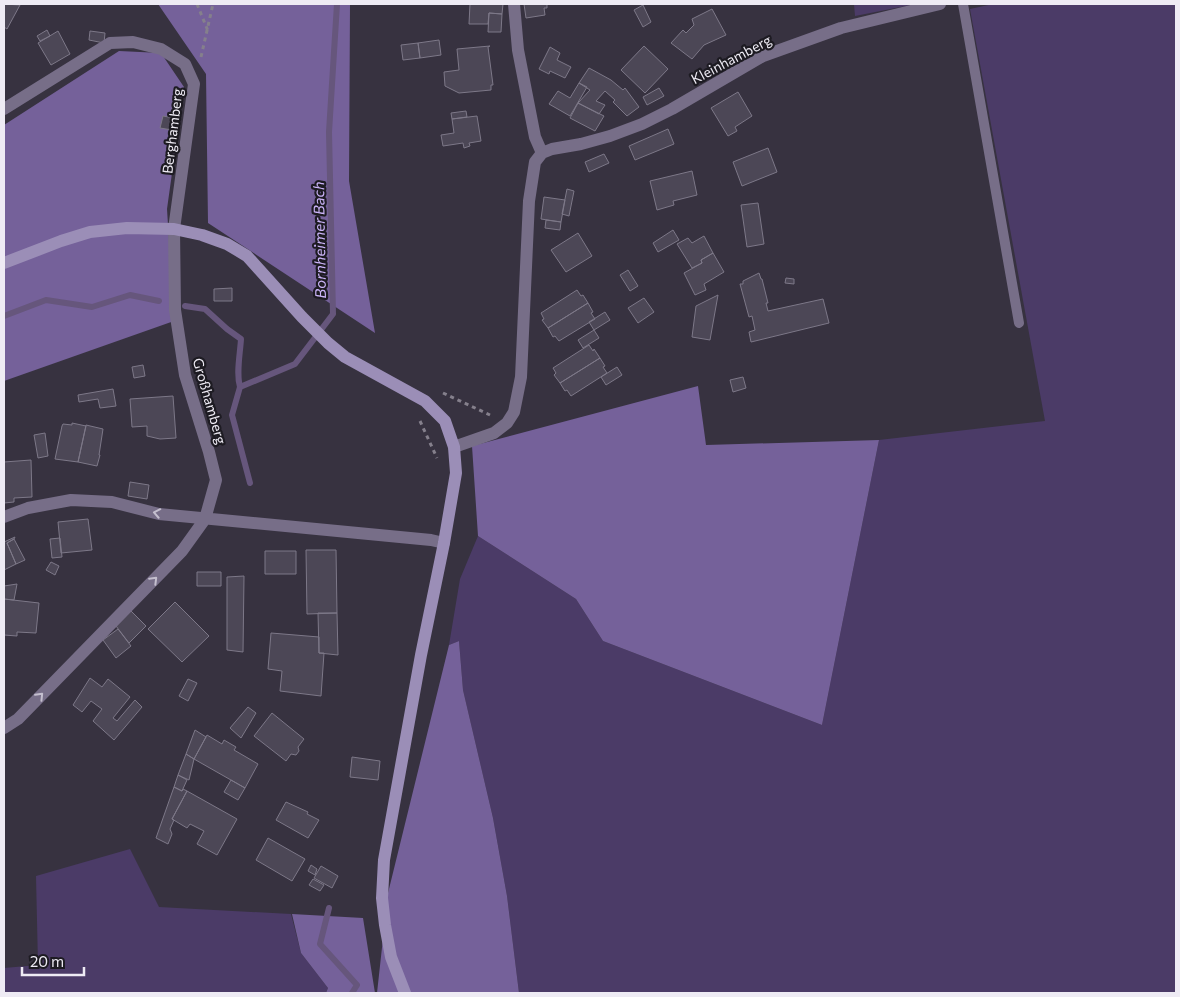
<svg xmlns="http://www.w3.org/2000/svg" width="1180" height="997" viewBox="0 0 1180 997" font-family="Commissioner,sans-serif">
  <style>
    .green { fill: #4b3b67 }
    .forest { fill: #75619a }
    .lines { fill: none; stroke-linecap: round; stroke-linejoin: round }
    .stream { stroke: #66567c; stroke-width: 6 }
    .building { fill: #4c4756; stroke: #7d7888 }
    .path { stroke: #85808c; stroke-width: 3; stroke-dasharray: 4 4; stroke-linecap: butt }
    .lane { stroke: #776e88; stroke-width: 10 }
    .street { stroke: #776e88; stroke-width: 12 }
    .secondary { stroke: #9b8eb7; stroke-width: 12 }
    .oneway { stroke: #c4bfce }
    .labels { text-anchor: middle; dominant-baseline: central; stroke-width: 4.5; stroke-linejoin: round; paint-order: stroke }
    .street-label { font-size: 14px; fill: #eeebf4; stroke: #1d1b22 }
    .water-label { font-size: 15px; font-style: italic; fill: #cbb4f8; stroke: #1d1b22 }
  </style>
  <rect width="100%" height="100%" fill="#373240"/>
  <path class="green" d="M854 4H916L855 16Z
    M993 4H1176V993H519L507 896 493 818 463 690 459 641 449 645 460 579 478 536 576 599 603 641 822 725 879 440 1045 421 970 9Z
    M130 849 159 907 291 914 301 953 328 988 326 993H4V968L38 965 36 876Z"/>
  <path class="forest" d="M158 4H350L349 181 375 333 208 223 206 74Z
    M119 51 161 53 184 87 167 209 174 321 4 381V125Z
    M698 386 706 445 879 440 822 725 603 641 576 599 478 536 472 446Z
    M459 641 463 690 493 818 507 896 519 993H377L388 893 449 645Z
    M292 914 363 918 375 993H326L328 988 301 953Z"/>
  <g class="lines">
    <path class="stream" d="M185 306 205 309 227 329 241 339C240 355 236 373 240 387
      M4 316 46 300 92 307 130 295 159 301
      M250 483 232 415 240 387 295 364 333 314 329 132 337 4
      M329 908 320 944 357 985 352 993"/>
  </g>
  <path class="building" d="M4 4 20 5 7 29 4 27Z
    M470 4H503L502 14 489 13 488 24H469Z
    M524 4H547V8H544L545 15 526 18Z
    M643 5 651 22 643 27 634 10Z
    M712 9 726 35 704 45 692 59 671 43 683 30 686 33 694 25 692 19Z
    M489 13 502 14 501 32H488Z
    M47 30 50 36 40 41 37 36Z
    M58 31 70 54 51 65 38 43Z
    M90 31 105 33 104 43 89 40Z
    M439 40 441 55 420 58 418 43Z
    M418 43 420 58 403 60 401 45Z
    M490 46 488 47 493 85H491V90L459 93 445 86 444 72 459 70 457 49Z
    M644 46 668 69 645 93 621 70Z
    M550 47 560 53 557 60 571 67 565 78 550 71 549 74 539 69Z
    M589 68 611 80 623 90 625 88 639 107 627 116 613 102 615 100 605 91 596 101 605 105 599 114 578 103 590 90 579 83Z
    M579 83 587 87 570 116 549 104 558 91 570 98Z
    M659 88 664 96 647 105 643 97Z
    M738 92 752 116 735 127 737 131 728 136 711 108Z
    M578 103 604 116 595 131 570 118Z
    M466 111 467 117 452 119 451 113Z
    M163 116 174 118 172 130 160 128Z
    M477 116 481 141 469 143 470 146 464 148 463 143 443 146 441 135 454 133 452 119Z
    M668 129 674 144 635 160 629 146Z
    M768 148 777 172 742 186 733 162Z
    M604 154 609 163 589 172 585 162Z
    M692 171 697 195 673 201 674 205 657 210 650 181Z
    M567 189 574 191 569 216 562 214Z
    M544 197 565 200 561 222 541 219Z
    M758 203 764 244 747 247 741 205Z
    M546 220 561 222 560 230 545 228Z
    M673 230 679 240 658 252 653 243Z
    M578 233 592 256 566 272 551 250Z
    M704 236 713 253 701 260 702 263 692 268 677 244 688 238 692 243Z
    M713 253 724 272 704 284 706 290 695 295 684 273 702 263 701 260Z
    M628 270 638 286 630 291 620 275Z
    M759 273 761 279H762L768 303H766L768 311 823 299 829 323 751 342 749 332 755 330 752 316 749 317 740 284H743V281Z
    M786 278 794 279V284L785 283Z
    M232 288V301H214V289Z
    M577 290 581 296 583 295 588 303 548 328 542 320 544 319 541 313Z
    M718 295 710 340 692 337 696 306Z
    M644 298 654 312 638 323 628 308Z
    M588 303 593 312 591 313 595 319 559 341 555 336 553 337 548 328Z
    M605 312 610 320 594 330 589 322Z
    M594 330 599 338 583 348 578 340Z
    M589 345 593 351 594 349 600 358 560 383 554 375 556 373 553 368Z
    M600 358 605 366 603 367 607 373 571 396 567 390 565 391 560 383Z
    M143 365 145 376 134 378 132 367Z
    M617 367 622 375 606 385 601 377Z
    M743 377 746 388 733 392 730 380Z
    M113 389 116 406 100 408 98 399 79 402 78 395Z
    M173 396 176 438 160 439 147 436V426L132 427 130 399Z
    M72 423 86 426 78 462 55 459 62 426 63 424 72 425Z
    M86 425 103 429 99 455H100L97 466 78 462Z
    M45 433 48 456 38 458 34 435Z
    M31 460 32 497 14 498V502L4 503V462Z
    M130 482 149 485 147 499 128 496Z
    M88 519 92 550 61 553 58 522Z
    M15 537 14 539 7 543 16 564 4 570V542Z
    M60 538 62 557 52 558 50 539Z
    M14 539 25 560 16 564 7 543Z
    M306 550H336L337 613 307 614Z
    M265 551H296V574H265Z
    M51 562 59 566 55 575 46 570Z
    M197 572H221V586H197Z
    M244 576 243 652 227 650V577Z
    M17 584 14 600 4 599V586Z
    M4 599 39 603 36 633 17 632V636L4 635Z
    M175 602 209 636 182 662 148 629Z
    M131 611 146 626 129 643 116 626Z
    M318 613H337L338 655 319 653Z
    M118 629 131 646 116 658 103 640Z
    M271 633 319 637V653H324L321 696 280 691 282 671 268 669Z
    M90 678 102 687 108 679 130 697 113 718 117 721 135 700 142 707 114 740 93 721 102 709 91 701 82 712 73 705Z
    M188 679 197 683 188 701 179 696Z
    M248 707 256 713 241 738 230 728Z
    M272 713 304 739 298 747 299 751 296 755 291 754 286 761 254 736Z
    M195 730 206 737 194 759 186 754Z
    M207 735 222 744 224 740 236 747 234 750 258 764 245 788 194 759Z
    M186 754 194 759 189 780 178 775Z
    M352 757 380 761 378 780 350 777Z
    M178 775 187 780 182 791 174 787Z
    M231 780 245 788 238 800 224 792Z
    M174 787 182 791 183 789 187 791 172 819 174 820 170 829 172 834 168 844 156 838Z
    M187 791 237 819 217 855 197 844 204 831 190 824 187 828 172 819Z
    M286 802 308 812 307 814 319 820 308 838 276 820Z
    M268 838 305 859 292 881 256 860Z
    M311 865 317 869 315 875 308 871Z
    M321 866 338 876 332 888 314 878Z
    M313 879 324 885 320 891 309 885Z"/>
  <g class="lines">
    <path class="path" d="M197 4 208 31
      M201 57 213 4
      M443 393 490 415
      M420 421 437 458"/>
    <path class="lane" d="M963 4 1019 323"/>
    <path class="street" d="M514 4 518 50 535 137 542 153
      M4 109 110 43 133 42 161 49 185 64 194 84 174 229 175 310 185 375 209 452 216 480 205 519 182 551 18 719 4 728
      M454 447 494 433 507 423 514 412 521 377 529 201 535 162 542 153 552 149 581 144 610 136 642 124 672 109 763 56 841 28 940 4
      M4 517 28 508 71 500 112 502 159 514 431 540 444 543"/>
    <path class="secondary" d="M4 263 61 241 90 232 127 228 174 229 202 235 227 244 247 256 302 317 328 343 345 357 425 401 445 421 454 447 456 473 444 543 421 655 384 860 382 898 385 925 391 957 405 993"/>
  </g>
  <defs><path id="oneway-chevron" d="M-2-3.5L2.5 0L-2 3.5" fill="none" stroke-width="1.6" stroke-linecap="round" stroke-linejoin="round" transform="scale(1.25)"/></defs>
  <g class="oneway">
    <use href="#oneway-chevron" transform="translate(157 513) rotate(-169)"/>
    <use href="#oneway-chevron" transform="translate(154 580) rotate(-45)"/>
    <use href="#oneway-chevron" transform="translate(40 696) rotate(-46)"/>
  </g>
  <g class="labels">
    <g class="street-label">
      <text transform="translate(731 59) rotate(-28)">Kleinhamberg</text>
      <text transform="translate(172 131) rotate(-83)">Berghamberg</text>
      <text transform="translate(210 401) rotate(74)">Großhamberg</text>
    </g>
    <g class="water-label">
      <text transform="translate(319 240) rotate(-91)">Bornheimer Bach</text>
    </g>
  </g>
  <rect width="1180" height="997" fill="none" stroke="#eeebf4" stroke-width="10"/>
  <path d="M22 967v8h62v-8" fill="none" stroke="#eeebf4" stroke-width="2.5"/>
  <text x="30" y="967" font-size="15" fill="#eeebf4" stroke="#1d1b22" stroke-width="4" paint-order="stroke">20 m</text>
</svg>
